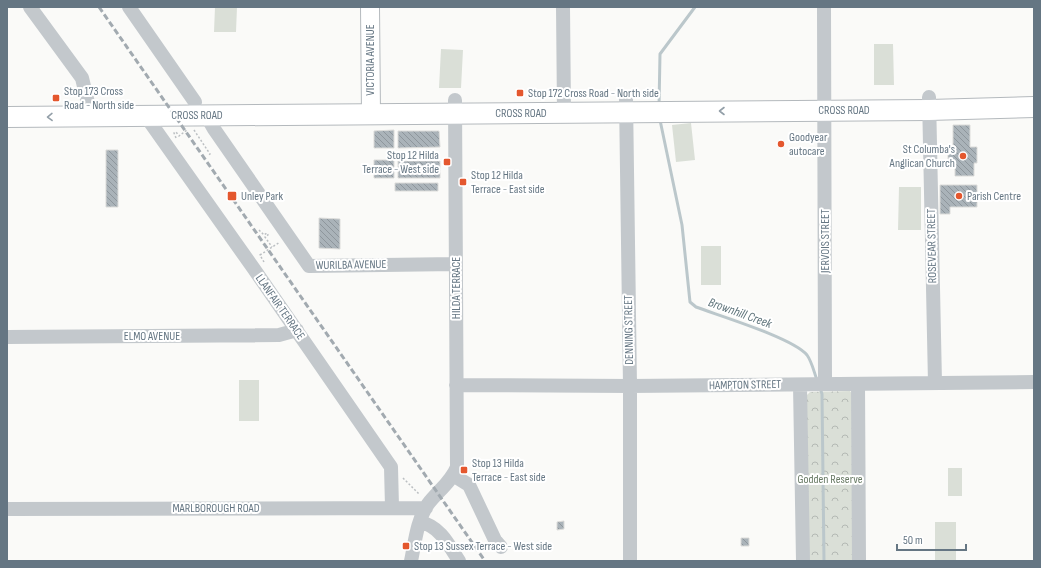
<svg xmlns="http://www.w3.org/2000/svg" width="1041" height="568" viewBox="0 0 1041 568" font-family="'Sofia Sans Condensed',sans-serif">
  <style>
    .forest { fill: url(#forest-crowns) }
    .pitch { fill: #dadfd7 }
    .lines { fill: none; stroke-linecap: round; stroke-linejoin: round }
    .stream { stroke: #bbc7cb; stroke-width: 3 }
    .building { fill: url(#building-back-hatch); stroke: #dcdcda }
    .major-casing { stroke: #b5babe; stroke-width: 20 }
    .highway-casing { stroke: #b4b9bd; stroke-width: 22 }
    .path { stroke: #bbbfc2; stroke-width: 1.5; stroke-dasharray: 2 2; stroke-linecap: butt }
    .minor { stroke: #c3c8cc; stroke-width: 14 }
    .major { stroke: #fff; stroke-width: 18 }
    .highway { stroke: #fff; stroke-width: 20 }
    .rail { stroke: #a2aab0; stroke-width: 3; stroke-dasharray: 6 3; stroke-linecap: butt }
    .oneway { stroke: #939fa8 }
    .poi-dot { fill: #e4572e; stroke: #fff; stroke-width: 1.5 }
    .labels { text-anchor: middle; dominant-baseline: central; stroke-width: 4; stroke-linejoin: round; paint-order: stroke }
    .street-label { font-size: 12px; fill: #657683; stroke: #fff }
    .poi-label { font-size: 12px; fill: #657683; stroke: #fff; text-anchor: start }
    .park-label { font-size: 12px; fill: #687a64; stroke: #fff }
    .water-label { font-size: 13px; font-style: italic; fill: #60757c; stroke: #fff }
  </style>
  <defs>
    <pattern id="forest-crowns" width="20" height="18" patternUnits="userSpaceOnUse"><rect width="20" height="18" fill="#dadfd7"/><path d="M2 6a3 3 0 1 1 6 0M12 15a3 3 0 1 1 6 0" fill="none" stroke="#b4b9b4"/></pattern>
    <pattern id="building-back-hatch" width="6" height="6" patternUnits="userSpaceOnUse"><rect width="6" height="6" fill="#aab3b9"/><path d="M-1 5l2 2M0 0l6 6M5-1l2 2" fill="none" stroke="#8e969c"/></pattern>
  </defs>
  <rect width="100%" height="100%" fill="#fafaf8"/>
  <path class="forest" d="M850 391 853 395 854 561H806L805 397 810 392Z"/>
  <path class="pitch" d="M215 7H237L236 32H214Z
    M874 44H893L894 85H874Z
    M441 49 463 50 461 88H439Z
    M691 123 695 160 676 162 672 125Z
    M899 187H921V230H898Z
    M701 246H721V285H701Z
    M239 380H259V421H239Z
    M948 468H962V496H948Z
    M935 522H956V561H935Z"/>
  <g class="lines">
    <path class="stream" d="M659 106 660 54 695 7
      M660 120 682 225 690 302 696 307C720 316 793 338 807 355 812 362 814 372 817 380
      M820 388 822 394 824 561"/>
  </g>
  <path class="building" d="M953 125H970V147H977V163H974V176H955V168H948V148H953Z
    M394 130V148H374V131Z
    M398 131H439L440 147 398 148Z
    M106 150H118V207H106Z
    M374 160H394V178H374Z
    M398 161H440V178H398Z
    M395 183H438V191H395Z
    M940 185H977V207H950V214H940Z
    M319 218 340 219V249L319 248Z
    M564 521V529L557 530V522Z
    M741 538H749V546H741Z"/>
  <g class="lines">
    <defs>
      <path id="major" d="M370 7 371 114"/>
      <path id="highway" d="M7 117 929 110 1034 107"/>
    </defs>
    <use href="#major" class="major-casing"/>
    <use href="#highway" class="highway-casing"/>
    <path class="path" d="M194 130 210 154 208 156
      M176 138 174 133 176 132 179 136 187 130
      M259 230 264 235 267 233 268 235 265 237 272 247
      M264 262 260 255 280 242
      M403 478 420 495"/>
    <path class="minor" d="M30 7 82 78 88 103
      M129 7 195 102
      M563 7 564 112
      M824 7 825 384
      M929 97 935 383
      M626 98 630 386V561
      M145 115 254 269 391 467 392 507
      M210 115V122L214 129 309 266 456 264
      M7 337 279 335 297 330
      M858 384 859 561
      M456 385 630 386 1034 382
      M800 385 803 561
      M453 475 469 485 495 540 501 547
      M7 509 426 508
      M420 522C440 526 449 545 459 561
      M411 561C415 542 417 520 428 504 438 491 451 482 457 467L455 100"/>
    <use href="#major" class="major"/>
    <use href="#highway" class="highway"/>
    <path class="rail" d="M99 7 485 561"/>
  </g>
  <defs><path id="oneway-chevron" d="M-2-3.5L2.5 0L-2 3.5" fill="none" stroke-width="1.6" stroke-linecap="round" stroke-linejoin="round"/></defs>
  <g class="oneway">
    <use href="#oneway-chevron" transform="translate(722 111) rotate(180)"/>
    <use href="#oneway-chevron" transform="translate(50 117) rotate(179)"/>
  </g>
  <g class="poi-dot">
    <rect x="516" y="89" width="8" height="8" rx="2"/>
    <rect x="52" y="94" width="8" height="8" rx="2"/>
    <circle cx="781" cy="144" r="4"/>
    <circle cx="963" cy="156" r="4"/>
    <rect x="443" y="158" width="8" height="8" rx="2"/>
    <rect x="459" y="178" width="8" height="8" rx="2"/>
    <rect x="227" y="191" width="10" height="10" rx="2"/>
    <circle cx="959" cy="196" r="4"/>
    <rect x="460" y="466" width="8" height="8" rx="2"/>
    <rect x="402" y="542" width="8" height="8" rx="2"/>
  </g>
  <g class="labels">
    <g class="street-label">
      <text transform="translate(370 60) rotate(-90)">VICTORIA AVENUE</text>
      <text x="844" y="110">CROSS ROAD</text>
      <text x="521" y="113">CROSS ROAD</text>
      <text x="197" y="115">CROSS ROAD</text>
      <text transform="translate(825 241) rotate(-90)">JERVOIS STREET</text>
      <text transform="translate(932 246) rotate(-91)">ROSEVEAR STREET</text>
      <text transform="translate(351 265) rotate(-1)">WURILBA AVENUE</text>
      <text transform="translate(456 288) rotate(-90)">HILDA TERRACE</text>
      <text transform="translate(280 307) rotate(55)">LLANFAIR TERRACE</text>
      <text transform="translate(629 330) rotate(-91)">DENNING STREET</text>
      <text x="152" y="336">ELMO AVENUE</text>
      <text transform="translate(745 385) rotate(-1)">HAMPTON STREET</text>
      <text x="216" y="508">MARLBOROUGH ROAD</text>
    </g>
    <g class="poi-label">
      <text x="64" y="91">Stop 173 Cross<tspan x="64" dy="14">Road - North side</tspan></text>
      <text x="528" y="93">Stop 172 Cross Road - North side</text>
      <text x="789" y="137">Goodyear<tspan x="789" dy="14">autocare</tspan></text>
      <text x="955" y="149" text-anchor="end">St Columba's<tspan x="955" dy="14">Anglican Church</tspan></text>
      <text x="439" y="155" text-anchor="end">Stop 12 Hilda<tspan x="439" dy="14">Terrace - West side</tspan></text>
      <text x="471" y="175">Stop 12 Hilda<tspan x="471" dy="14">Terrace - East side</tspan></text>
      <text x="241" y="196">Unley Park</text>
      <text x="967" y="196">Parish Centre</text>
      <text x="472" y="463">Stop 13 Hilda<tspan x="472" dy="14">Terrace - East side</tspan></text>
      <text x="414" y="546">Stop 13 Sussex Terrace - West side</text>
    </g>
    <g class="park-label">
      <text x="830" y="479">Godden Reserve</text>
    </g>
    <g class="water-label">
      <text transform="translate(740 313) rotate(20)">Brownhill Creek</text>
    </g>
  </g>
  <rect width="1041" height="568" fill="none" stroke="#657683" stroke-width="16"/>
  <path d="M897 544v6h69v-6" fill="none" stroke="#657683" stroke-width="2"/>
  <text x="903" y="544" font-size="12" fill="#657683" stroke="#ffffff" stroke-width="3" paint-order="stroke">50 m</text>
</svg>
